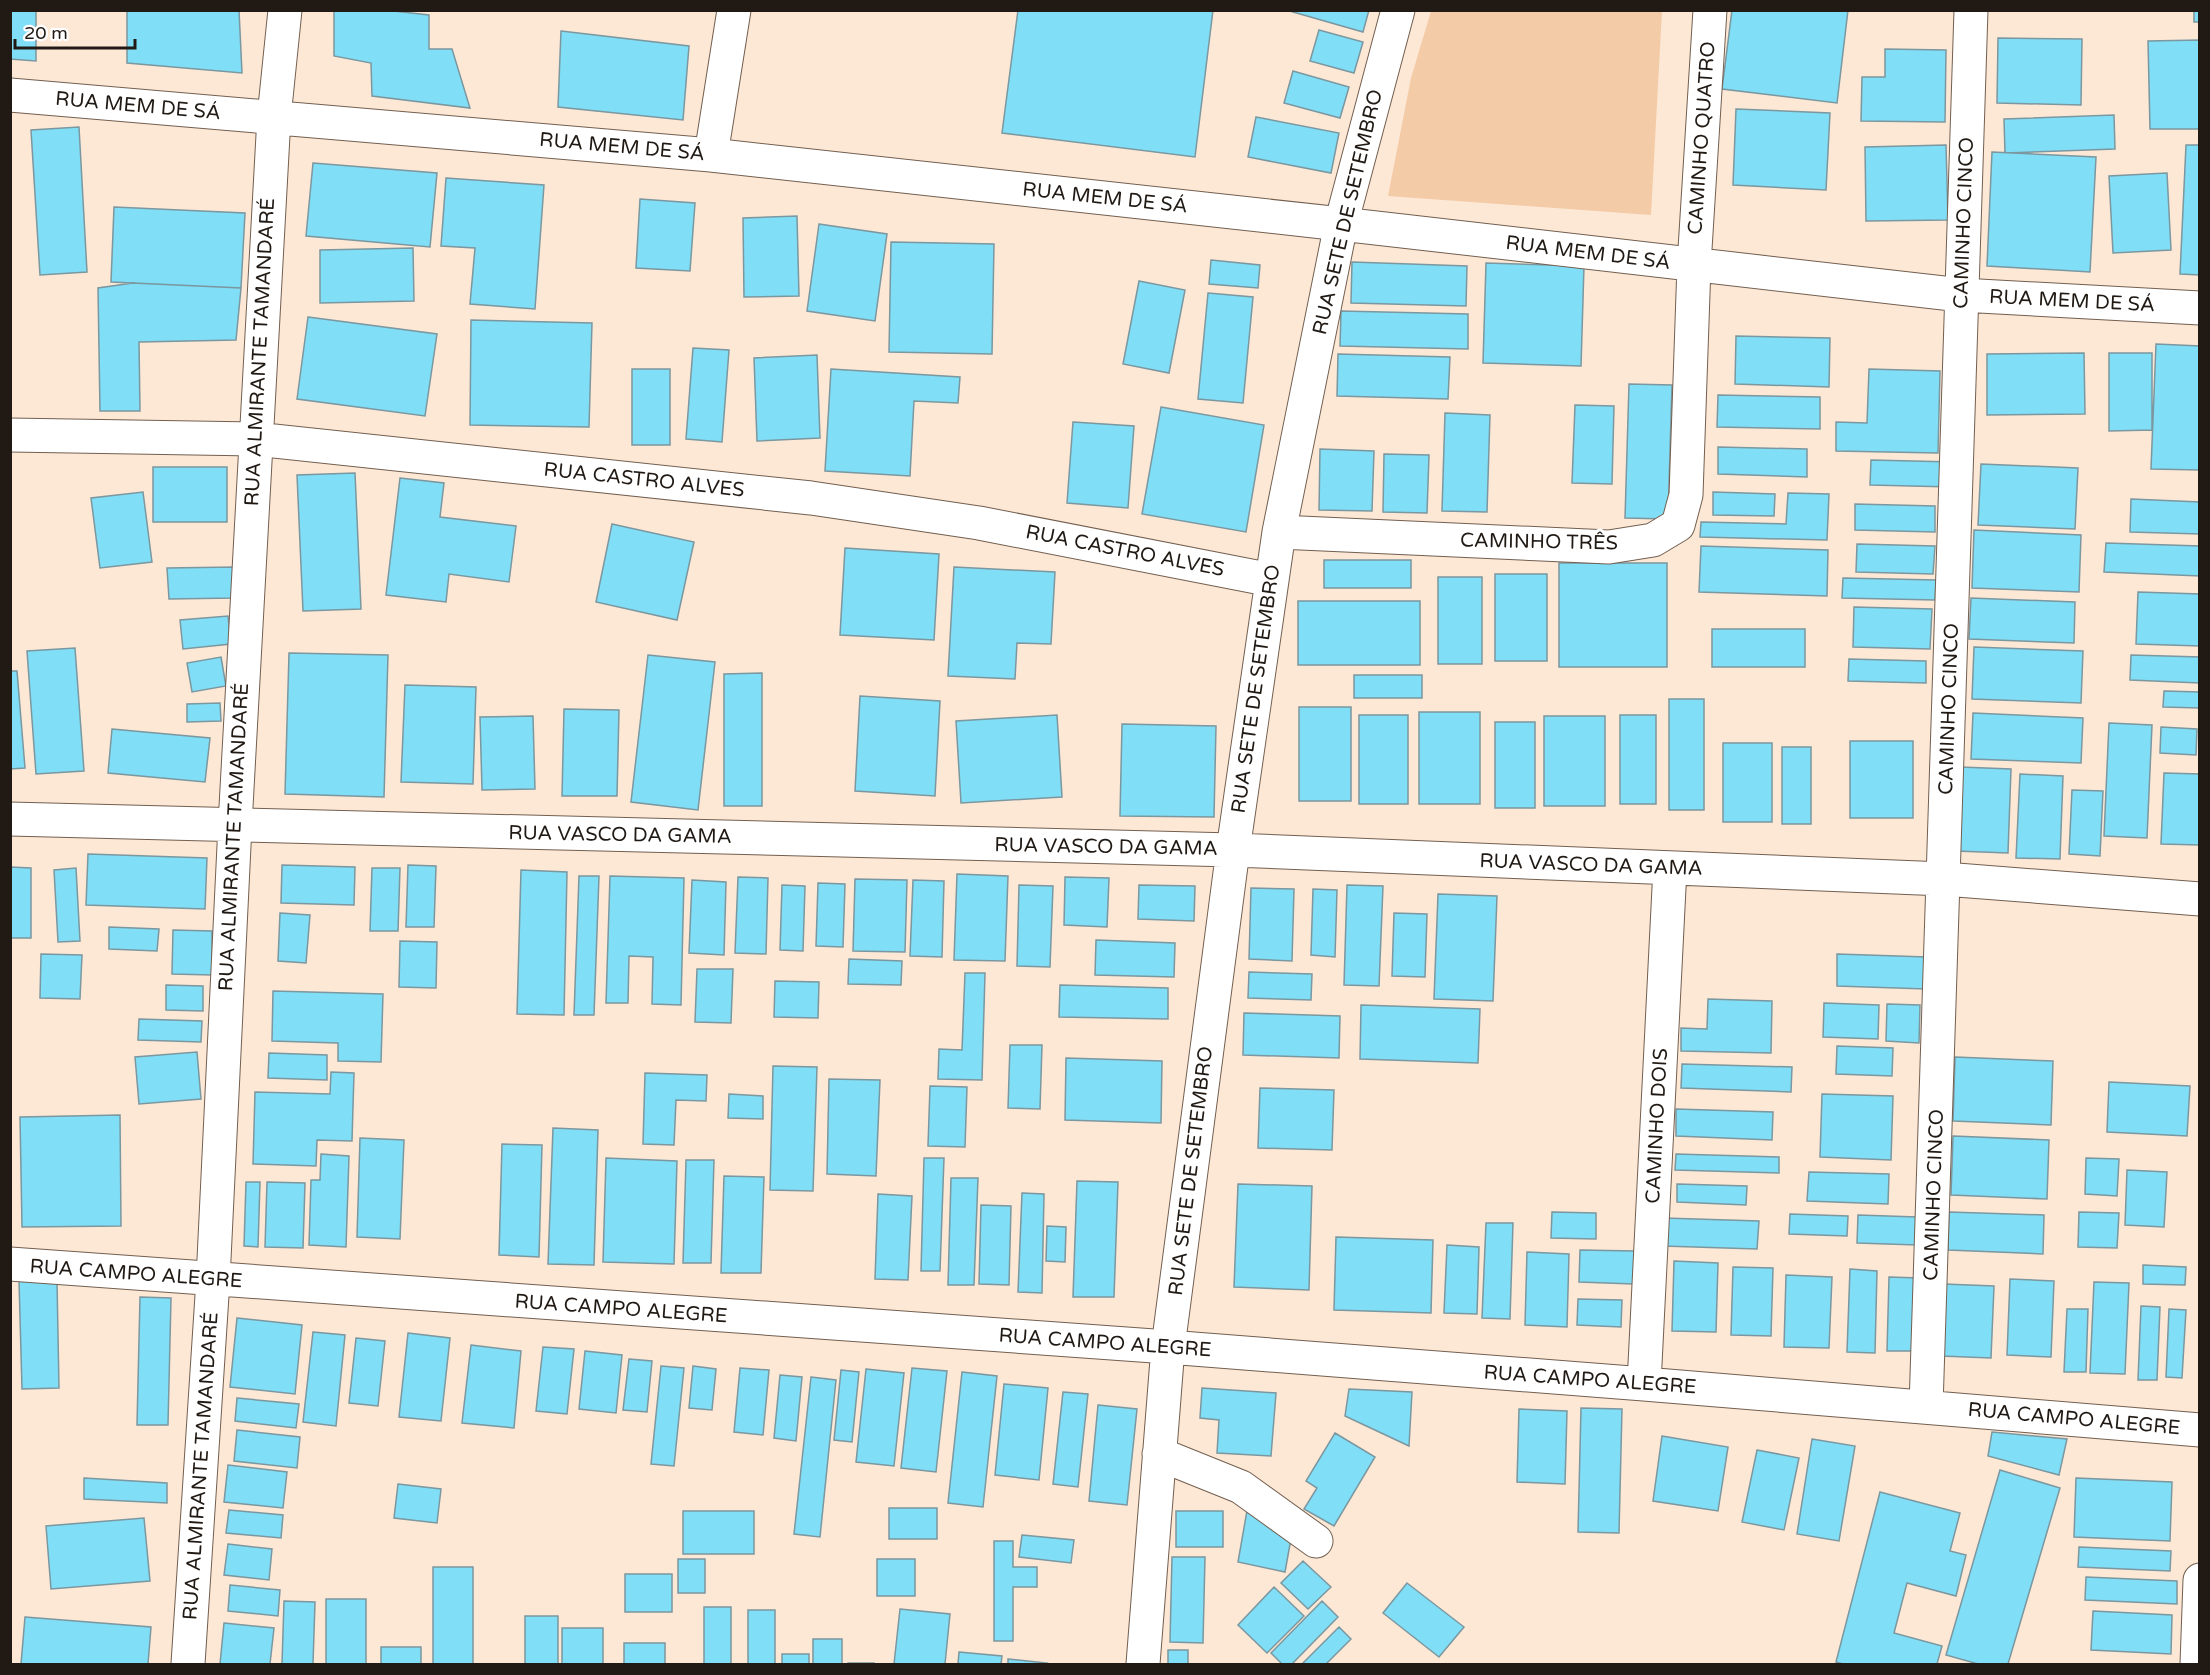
<svg xmlns="http://www.w3.org/2000/svg" width="2210" height="1675" viewBox="0 0 2210 1675" font-family="'Varela Round',sans-serif">
  <style>
    .green { fill: #f4cba7 }
    .building { fill: #80def7; stroke: #7b979f; stroke-width: 1.5 }
    .lines { fill: none; stroke-linecap: round; stroke-linejoin: round }
    .minor-casing { stroke: #725f50; stroke-width: 35 }
    .minor { stroke: #fff; stroke-width: 33 }
    .labels { text-anchor: middle; dominant-baseline: central; stroke-width: 6; stroke-linejoin: round; paint-order: stroke }
    .street-label { font-size: 20px; fill: #211a14; stroke: #fff }
  </style>
  <rect width="100%" height="100%" fill="#fde8d6"/>
  <path class="green" d="M1431 11H1662L1651 215 1388 196 1411 78Z"/>
  <path class="building" d="M10 10H36V61L10 59Z
    M127 10H239L242 73 127 63Z
    M334 10H384L429 15V49H452L470 108 372 96 371 63 334 56Z
    M1018 10H1213L1195 157 1002 133Z
    M1286 10H1369L1363 32Z
    M1732 10H1848L1837 103 1722 89Z
    M2194 10H2200V22H2194Z
    M1319 30 1363 42 1354 73 1310 61Z
    M561 31 689 46 683 120 558 107Z
    M1998 38 2082 39 2081 105 1997 103Z
    M2200 40V129H2150L2148 41Z
    M1885 49 1946 50 1945 122 1861 121 1862 77H1885Z
    M1293 71 1349 87 1340 118 1284 103Z
    M1736 109 1830 113 1826 190 1733 185Z
    M2114 115 2115 149 2005 153 2004 119Z
    M1256 117 1339 133 1331 173 1248 157Z
    M79 127 87 272 40 275 31 130Z
    M1946 145 1948 220 1866 221 1865 147Z
    M2186 145H2200V275L2180 274Z
    M1992 152 2096 157 2090 272 1987 266Z
    M313 163 437 173 430 247 306 236Z
    M2167 173 2171 250 2113 253 2109 176Z
    M446 178 544 185 535 309 470 304 475 248 441 246Z
    M640 199 695 203 690 271 636 268Z
    M114 207 245 213 241 288 111 282Z
    M797 216 799 296 744 297 743 218Z
    M819 224 887 234 875 321 807 311Z
    M891 242 994 244 992 354 889 352Z
    M413 248 414 301 320 303V250Z
    M1211 260 1260 265 1258 288 1209 284Z
    M1352 262 1467 266 1466 306 1351 303Z
    M1486 263 1584 266 1581 366 1483 363Z
    M1139 281 1185 290 1169 373 1123 364Z
    M133 283 241 288 236 340 139 342 140 411H100L98 288Z
    M1208 293 1253 297 1243 403 1198 399Z
    M1341 311 1468 314V349L1340 346Z
    M308 317 437 334 425 416 297 399Z
    M471 320 592 323 589 427 470 425Z
    M1736 336 1830 338 1829 387 1735 384Z
    M2156 344 2200 346V470L2151 469Z
    M693 348 729 350 722 442 686 439Z
    M2084 353 2085 414 1987 415V354Z
    M2109 353H2152V430L2109 431Z
    M1338 354 1450 357 1448 399 1337 396Z
    M817 355 820 438 757 441 754 358Z
    M632 369H670V445H632Z
    M831 369 960 377 958 403 914 401 910 476 825 471Z
    M1869 369 1940 371 1938 453 1836 451V422L1867 423Z
    M1629 384 1672 385 1668 519 1625 518Z
    M1718 395 1820 397V429L1717 427Z
    M1575 405 1614 406 1612 484 1572 483Z
    M1161 407 1264 425 1246 532 1142 514Z
    M1445 413 1490 415 1487 512 1442 511Z
    M1073 422 1134 426 1128 508 1067 503Z
    M1718 447 1807 449V477L1718 474Z
    M1320 449 1374 451 1372 511 1319 510Z
    M1384 454 1429 455 1427 513 1383 512Z
    M1871 460 1953 462 1952 487 1870 485Z
    M1981 464 2078 468 2075 529 1978 525Z
    M153 467H227V522H153Z
    M355 473 361 609 303 611 297 475Z
    M400 478 444 483 440 517 516 526 509 582 449 574 446 602 386 595Z
    M143 492 152 562 100 568 91 498Z
    M1713 492 1775 494 1774 516 1713 515Z
    M1788 493 1829 494 1827 540 1700 537 1701 522 1786 524Z
    M2131 499 2200 502V534L2130 532Z
    M1855 504 1935 506V532L1855 530Z
    M612 524 694 542 677 620 596 602Z
    M1974 530 2081 535 2079 592 1972 588Z
    M2106 543 2200 546V576L2104 572Z
    M1857 544 1935 546 1933 574 1856 572Z
    M1701 546 1828 550 1827 596 1699 592Z
    M845 548 939 554 934 640 840 635Z
    M1324 560H1411V588H1324Z
    M1559 563H1667V667H1559Z
    M235 567V598L169 599 167 568Z
    M954 567 1055 572 1051 644 1017 643 1015 679 948 676Z
    M1495 574H1547V661H1495Z
    M1438 577H1482V664H1438Z
    M1843 578 1936 580 1935 600 1842 598Z
    M2138 592 2200 594V646L2136 644Z
    M1971 598 2075 602 2074 643 1969 639Z
    M1298 601H1420V665H1298Z
    M1854 607 1932 609 1930 649 1853 647Z
    M228 616 231 644 183 649 180 620Z
    M1712 629H1805V667H1712Z
    M1974 647 2083 651 2081 703 1972 699Z
    M75 648 84 771 36 774 27 651Z
    M289 653 388 655 384 797 285 794Z
    M648 655 715 662 698 810 631 802Z
    M2131 655 2200 657V683L2130 680Z
    M221 657 226 686 192 692 187 663Z
    M1849 659 1926 661V683L1848 681Z
    M10 671H17L25 768 10 769Z
    M762 673V806H724V674Z
    M1354 675H1422V698H1354Z
    M405 685 476 687 473 784 401 782Z
    M2164 691 2200 692V708L2163 707Z
    M860 696 940 701 935 796 855 791Z
    M1669 699H1704V810H1669Z
    M220 703 221 721 187 722V704Z
    M1299 707H1351V801H1299Z
    M564 709 619 710 617 796H562Z
    M1419 712H1480V804H1419Z
    M1973 713 2083 718 2081 763 1971 759Z
    M1057 715 1062 797 961 803 956 721Z
    M1359 715H1408V804H1359Z
    M1620 715H1656V804H1620Z
    M533 716 535 789 482 790 480 717Z
    M1544 716H1605V806H1544Z
    M1495 722H1535V808H1495Z
    M2109 723 2152 725 2147 838 2104 836Z
    M1122 724 1216 726 1214 817 1120 816Z
    M2161 727 2197 729 2196 755 2160 753Z
    M112 729 210 738 205 782 108 773Z
    M1850 741H1913V818H1850Z
    M1723 743H1772V822H1723Z
    M1782 747H1811V824H1782Z
    M1960 767 2011 769 2008 853 1956 851Z
    M2164 773 2200 774V845L2161 844Z
    M2020 774 2063 776 2060 859 2016 858Z
    M2072 790 2103 791 2100 856 2069 854Z
    M88 854 207 858 205 909 86 905Z
    M282 865 355 867 354 905 281 903Z
    M408 865 436 866 434 927H406Z
    M10 867 31 868V938H10Z
    M76 868 80 941 58 942 54 870Z
    M372 868H400L398 931H370Z
    M521 870 567 872 564 1015 517 1014Z
    M957 874 1008 876 1005 961 954 960Z
    M579 876H599L594 1015H574Z
    M610 876 684 878 681 1005 652 1004 653 957 629 956 628 1003H606Z
    M738 877 768 878 766 954 735 953Z
    M1065 877 1109 878 1107 927 1064 925Z
    M855 879 907 880 905 952 853 951Z
    M692 880 726 882 724 955 689 953Z
    M913 880 944 881 942 957 910 956Z
    M818 883 845 884 843 947 816 946Z
    M782 885 805 886 803 951 780 950Z
    M1019 885 1053 886 1050 967 1017 966Z
    M1139 885 1195 886 1194 921 1138 919Z
    M1347 885 1383 886 1379 986 1344 985Z
    M1251 888 1294 889 1292 961 1249 959Z
    M1313 889 1337 890 1335 957 1311 955Z
    M1438 894 1497 896 1493 1001 1434 999Z
    M280 913 310 915 306 963 278 961Z
    M1394 913 1427 914 1425 977 1392 976Z
    M109 927 159 929 157 951 109 949Z
    M173 930 212 931V975L172 974Z
    M1096 940 1175 943 1174 977 1095 975Z
    M400 941 437 942 436 988 399 987Z
    M41 954 82 955 80 999 40 998Z
    M1837 954 1927 957 1926 989 1837 986Z
    M849 959 902 961 901 985 848 984Z
    M697 969H733L731 1023 695 1022Z
    M1249 972 1312 974 1311 1000 1248 998Z
    M965 973H985L982 1080 938 1079 939 1049 962 1050Z
    M775 981 819 982 818 1018 774 1017Z
    M166 985 203 986V1011L166 1010Z
    M1060 985 1168 988V1019L1059 1017Z
    M273 991 383 994 381 1062 338 1061V1043L272 1041Z
    M1708 999 1772 1001 1771 1053 1681 1051V1028L1707 1029Z
    M1824 1003 1879 1005 1878 1039 1823 1037Z
    M1887 1004 1920 1005 1919 1043 1886 1041Z
    M1361 1005 1480 1009 1478 1063 1360 1059Z
    M1244 1013 1340 1016 1339 1058 1243 1055Z
    M139 1019 202 1021 201 1042 138 1040Z
    M1010 1045H1042L1040 1109 1008 1108Z
    M1837 1046 1893 1048 1892 1076 1836 1074Z
    M197 1052 201 1099 139 1104 135 1057Z
    M269 1053 327 1055V1080L268 1078Z
    M1955 1057 2053 1061 2051 1125 1953 1121Z
    M1066 1058 1162 1061 1161 1123 1065 1120Z
    M1682 1064 1792 1067 1791 1092 1681 1088Z
    M773 1066 817 1067 813 1191 770 1190Z
    M331 1072 354 1073 352 1141 317 1140 316 1166 253 1164 255 1092 330 1094Z
    M645 1073 707 1075 706 1101 676 1100 674 1145 643 1144Z
    M829 1079 880 1080 876 1176 827 1174Z
    M2109 1082 2190 1086 2187 1136 2107 1132Z
    M930 1086 967 1087 965 1147 928 1146Z
    M1260 1088 1334 1090 1332 1150 1258 1148Z
    M729 1094 763 1096V1119L728 1118Z
    M1822 1094 1893 1096 1891 1160 1820 1157Z
    M1676 1109 1773 1112 1772 1140 1676 1136Z
    M120 1115 121 1226 22 1227 20 1117Z
    M553 1128 598 1130 594 1265 548 1264Z
    M1953 1136 2049 1140 2047 1199 1951 1195Z
    M360 1138 404 1140 400 1239 357 1237Z
    M502 1144 542 1145 539 1257 499 1255Z
    M321 1154 349 1156 346 1247 309 1245 311 1180H320Z
    M1676 1154 1779 1157V1173L1675 1170Z
    M606 1158 677 1161 674 1264 603 1262Z
    M924 1158H944L940 1271H921Z
    M2086 1158 2119 1159 2117 1196 2085 1194Z
    M686 1160H714L711 1263H683Z
    M2127 1170 2167 1172 2164 1227 2125 1225Z
    M1809 1172 1889 1174 1888 1204 1807 1201Z
    M724 1176 764 1177 761 1273H721Z
    M951 1178H978L974 1285H948Z
    M1077 1181 1118 1182 1114 1297H1073Z
    M246 1182H260L258 1247 244 1246Z
    M267 1182 305 1183 303 1248 265 1247Z
    M1238 1184 1312 1186 1309 1290 1234 1287Z
    M1677 1184 1747 1186 1746 1205 1677 1202Z
    M1022 1193 1044 1194 1042 1293 1018 1292Z
    M878 1194 912 1196 908 1280 875 1279Z
    M981 1205 1011 1206 1009 1285 979 1284Z
    M1552 1212 1596 1213V1239L1551 1238Z
    M1949 1212 2044 1215 2043 1254 1948 1250Z
    M2079 1212 2119 1213 2117 1248 2078 1247Z
    M1790 1214 1848 1216 1847 1236 1789 1234Z
    M1858 1215 1917 1217V1245L1857 1243Z
    M1664 1218 1759 1221 1757 1249 1663 1246Z
    M1486 1223H1513L1510 1319 1482 1318Z
    M1047 1226 1066 1227 1065 1262 1046 1261Z
    M1336 1237 1433 1240 1431 1313 1334 1310Z
    M1447 1245 1479 1247 1477 1314 1444 1313Z
    M1580 1250 1635 1251 1633 1284 1579 1282Z
    M1527 1252 1569 1254 1567 1327 1525 1325Z
    M1674 1261 1718 1263 1716 1332 1672 1331Z
    M2143 1265 2186 1267 2185 1285 2143 1284Z
    M1733 1267 1773 1268 1771 1336 1731 1335Z
    M1850 1269 1877 1271 1875 1353 1847 1352Z
    M1786 1275 1832 1277 1829 1348 1784 1347Z
    M1889 1277 1919 1278 1917 1351H1887Z
    M2010 1279 2054 1281 2051 1357 2007 1355Z
    M19 1281H57L59 1388 22 1389Z
    M2094 1282 2129 1283 2125 1374 2090 1373Z
    M1944 1284 1994 1286 1991 1358 1941 1356Z
    M140 1297 171 1298 168 1425H137Z
    M1578 1299 1622 1300 1621 1327 1577 1325Z
    M2141 1306 2160 1307 2157 1380H2138Z
    M2067 1309H2088L2086 1372H2064Z
    M2169 1309 2186 1310 2182 1378 2166 1377Z
    M237 1318 302 1325 295 1394 230 1387Z
    M313 1332 345 1335 336 1426 303 1422Z
    M408 1333 450 1338 441 1421 399 1417Z
    M356 1338 385 1341 378 1406 349 1403Z
    M471 1345 521 1351 514 1428 462 1423Z
    M543 1347 574 1349 567 1414 536 1411Z
    M585 1351 622 1355 616 1413 579 1409Z
    M629 1359 652 1361 647 1412 623 1410Z
    M661 1366 684 1368 674 1466 651 1464Z
    M693 1366 716 1369 712 1410 689 1408Z
    M740 1368 769 1370 763 1435 734 1432Z
    M912 1368 947 1371 936 1472 901 1468Z
    M866 1369 904 1373 894 1466 856 1462Z
    M841 1370 859 1372 852 1442 834 1440Z
    M962 1372 997 1376 983 1507 948 1503Z
    M780 1375 802 1377 796 1441 774 1438Z
    M811 1377 836 1380 820 1537 794 1534Z
    M1004 1384 1048 1388 1039 1480 995 1475Z
    M1202 1388 1276 1393 1271 1456 1217 1453 1219 1420 1200 1418Z
    M1349 1389 1412 1392 1409 1446 1345 1416Z
    M1063 1392 1088 1394 1078 1487 1053 1484Z
    M237 1398 299 1404 296 1428 235 1421Z
    M1098 1405 1137 1409 1127 1505 1089 1501Z
    M1581 1408 1622 1409 1619 1533 1578 1532Z
    M1519 1409 1567 1411 1565 1484 1517 1482Z
    M237 1430 300 1437 297 1468 234 1461Z
    M1992 1432 2067 1439 2059 1475 1988 1456Z
    M1335 1433 1375 1457 1334 1526 1304 1509 1317 1488 1306 1481Z
    M1662 1436 1728 1447 1718 1511 1653 1501Z
    M1812 1439 1855 1446 1839 1541 1797 1534Z
    M1757 1450 1799 1458 1784 1530 1742 1522Z
    M228 1465 287 1472 283 1508 224 1502Z
    M2000 1470 2060 1488 2008 1664H1978L1946 1655Z
    M84 1478 167 1483V1503L84 1499Z
    M2076 1478 2172 1482 2170 1541 2074 1537Z
    M398 1484 441 1489 437 1523 394 1518Z
    M1880 1492 1960 1513 1950 1551 1966 1555 1956 1596 1907 1583 1894 1633 1942 1646 1937 1664H1843L1836 1662Z
    M1248 1505 1292 1533 1285 1572 1238 1562Z
    M889 1508H937V1539H889Z
    M229 1510 283 1515 281 1538 226 1533Z
    M683 1511H754V1554H683Z
    M1176 1511H1223V1547H1176Z
    M144 1518 150 1581 51 1589 46 1526Z
    M1022 1535 1074 1540 1071 1563 1019 1557Z
    M994 1541H1013V1567H1037V1587H1013V1641H994Z
    M228 1544 272 1549 269 1580 224 1575Z
    M2079 1547 2171 1551 2170 1571 2078 1567Z
    M1172 1557H1205L1203 1643 1170 1642Z
    M678 1559H705V1593H678Z
    M877 1559H915V1596H877Z
    M1303 1561 1331 1587 1308 1609 1281 1583Z
    M433 1567H473V1664H433Z
    M625 1574H672V1612H625Z
    M2086 1577 2177 1581V1604L2085 1600Z
    M1407 1583 1464 1627 1439 1657 1383 1613Z
    M230 1585 280 1590 278 1616 228 1611Z
    M1274 1587 1304 1616 1267 1653 1238 1625Z
    M326 1599H366V1664H326Z
    M284 1601 315 1602 313 1664H282Z
    M1322 1601 1338 1617 1292 1664H1282L1271 1653Z
    M704 1607H731V1664H704Z
    M900 1609 950 1614 945 1664H894Z
    M748 1610H775V1664H748Z
    M2093 1611 2172 1615 2171 1654 2091 1650Z
    M525 1616H558V1664H525Z
    M25 1617 151 1627 148 1664H21Z
    M224 1623 274 1628 270 1664H220Z
    M1339 1627 1351 1639 1326 1664H1302Z
    M562 1628H603V1664H562Z
    M813 1639H842V1664H813Z
    M624 1643H665V1664H624Z
    M381 1647H421V1664H381Z
    M1168 1650H1188V1664H1168Z
    M959 1652 1002 1656 1001 1664H958Z
    M782 1654H809V1664H782Z
    M1008 1659 1047 1663 1046 1664H1008Z
    M848 1663H874V1664H848Z"/>
  <g class="lines">
    <defs>
      <path id="minor" d="M10 95 711 155 1341 224 1961 295 2200 308
        M711 155 734 10
        M10 435 255 439 811 498 979 523 1272 580
        M1279 532 1609 547 1653 540 1678 525 1686 495 1694 265 1710 10
        M10 819 1233 850 1944 879 2200 899
        M10 1264 1168 1347 1644 1384 2200 1430
        M1644 1384 1670 868
        M1926 1407 1971 10
        M1159 1454 1241 1487 1316 1541
        M188 1664 213 1280 235 825 274 117 285 10
        M1143 1664 1168 1347 1233 850 1279 532 1341 224 1398 10
        M2197 1664 2200 1580"/>
    </defs>
    <use href="#minor" class="minor-casing"/>
    <use href="#minor" class="minor"/>
  </g>
  <g class="labels">
    <g class="street-label">
      <text transform="translate(138 106) rotate(5)">RUA MEM DE SÁ</text>
      <text transform="translate(1702 138) rotate(-86)">CAMINHO QUATRO</text>
      <text transform="translate(622 147) rotate(5)">RUA MEM DE SÁ</text>
      <text transform="translate(1105 198) rotate(6)">RUA MEM DE SÁ</text>
      <text transform="translate(1348 212) rotate(-77)">RUA SETE DE SETEMBRO</text>
      <text transform="translate(1964 223) rotate(-88)">CAMINHO CINCO</text>
      <text transform="translate(1588 253) rotate(7)">RUA MEM DE SÁ</text>
      <text transform="translate(2072 301) rotate(3)">RUA MEM DE SÁ</text>
      <text transform="translate(260 352) rotate(-87)">RUA ALMIRANTE TAMANDARÉ</text>
      <text transform="translate(644 480) rotate(6)">RUA CASTRO ALVES</text>
      <text transform="translate(1539 542) rotate(1)">CAMINHO TRÊS</text>
      <text transform="translate(1125 551) rotate(11)">RUA CASTRO ALVES</text>
      <text transform="translate(1256 689) rotate(-82)">RUA SETE DE SETEMBRO</text>
      <text transform="translate(1949 709) rotate(-88)">CAMINHO CINCO</text>
      <text transform="translate(620 835) rotate(1)">RUA VASCO DA GAMA</text>
      <text transform="translate(234 837) rotate(-87)">RUA ALMIRANTE TAMANDARÉ</text>
      <text transform="translate(1106 847) rotate(1)">RUA VASCO DA GAMA</text>
      <text transform="translate(1591 865) rotate(2)">RUA VASCO DA GAMA</text>
      <text transform="translate(1657 1126) rotate(-87)">CAMINHO DOIS</text>
      <text transform="translate(1191 1171) rotate(-83)">RUA SETE DE SETEMBRO</text>
      <text transform="translate(1934 1195) rotate(-88)">CAMINHO CINCO</text>
      <text transform="translate(136 1274) rotate(4)">RUA CAMPO ALEGRE</text>
      <text transform="translate(621 1309) rotate(4)">RUA CAMPO ALEGRE</text>
      <text transform="translate(1105 1343) rotate(4)">RUA CAMPO ALEGRE</text>
      <text transform="translate(1590 1380) rotate(4)">RUA CAMPO ALEGRE</text>
      <text transform="translate(2074 1419) rotate(5)">RUA CAMPO ALEGRE</text>
      <text transform="translate(201 1466) rotate(-86)">RUA ALMIRANTE TAMANDARÉ</text>
    </g>
  </g>
  <rect width="2210" height="1675" fill="none" stroke="#211a14" stroke-width="24"/>
  <path d="M15 39v9h120v-9" fill="none" stroke="#211a14" stroke-width="3"/>
  <text x="24" y="39" font-size="18" fill="#211a14" stroke="#ffffff" stroke-width="4.5" paint-order="stroke">20 m</text>
</svg>
